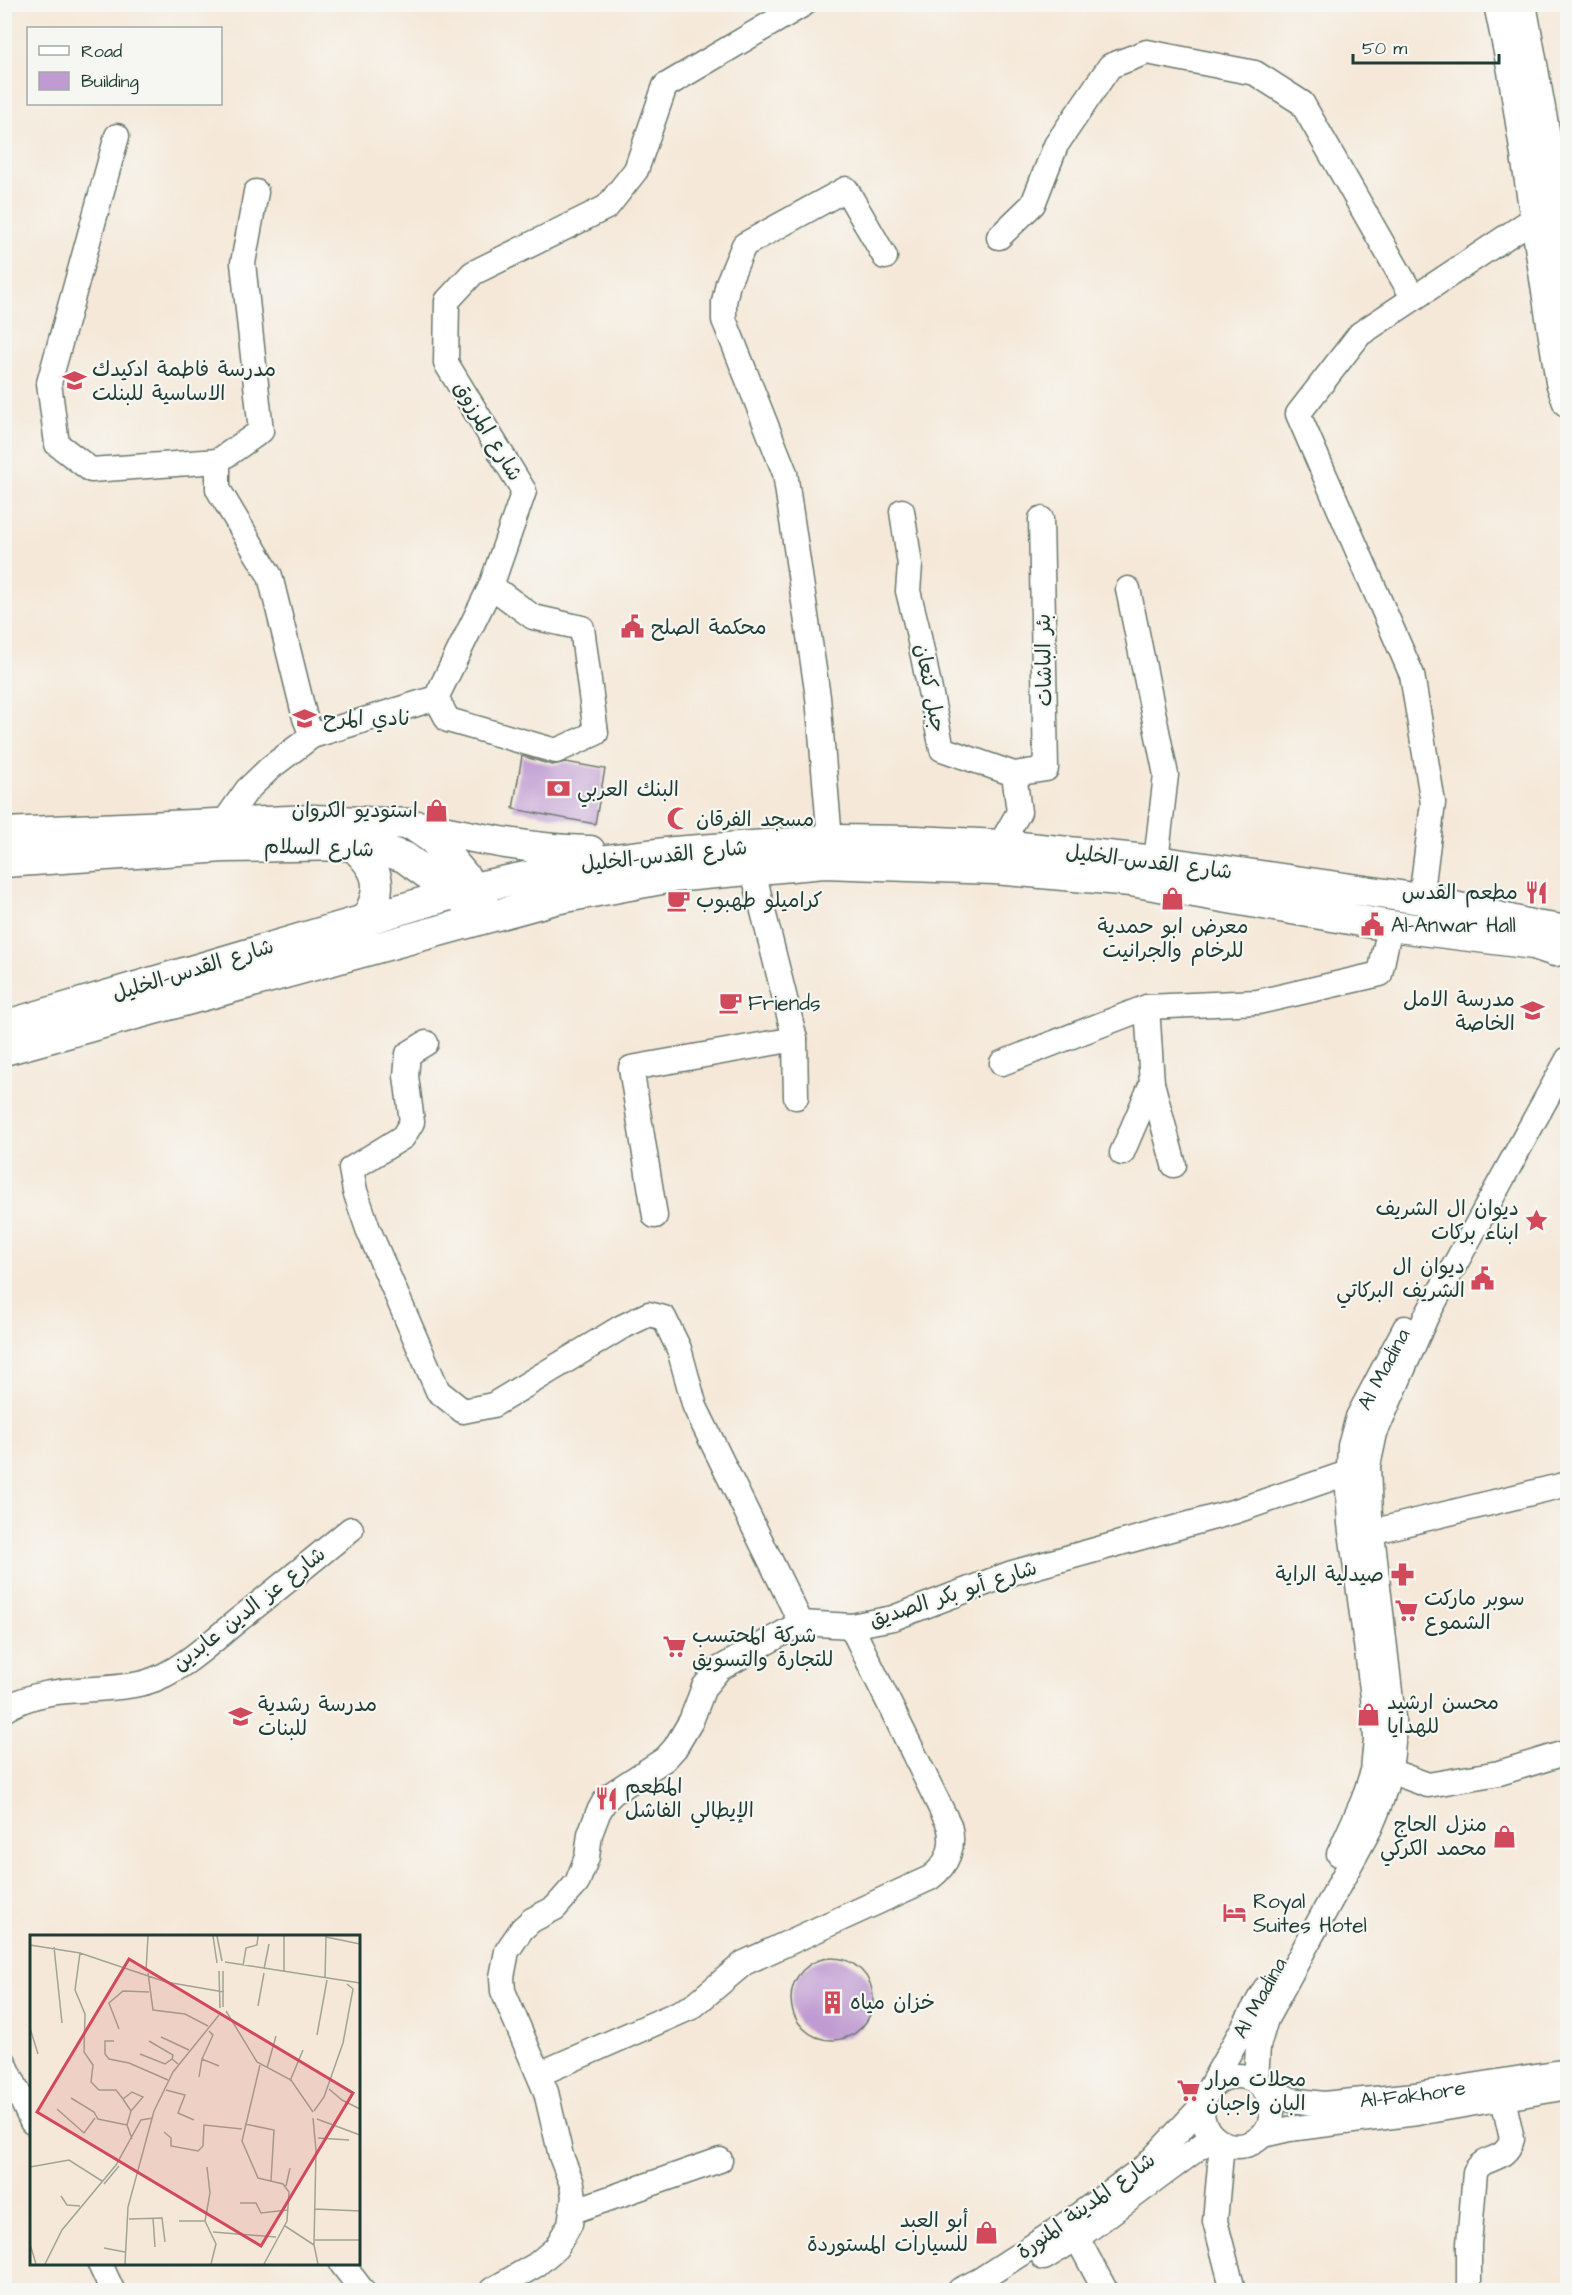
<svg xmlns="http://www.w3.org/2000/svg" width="1572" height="2295" viewBox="0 0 1572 2295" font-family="'Architects Daughter','Playpen Sans Arabic',sans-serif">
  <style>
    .building { fill: #c09bd2 }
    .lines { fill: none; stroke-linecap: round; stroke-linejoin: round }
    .minor-casing { stroke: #6a796d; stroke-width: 27 }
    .major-casing { stroke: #6a796d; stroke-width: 33 }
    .minor { stroke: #fff; stroke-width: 24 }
    .major { stroke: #fff; stroke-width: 30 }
    .labels { text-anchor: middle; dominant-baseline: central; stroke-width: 4.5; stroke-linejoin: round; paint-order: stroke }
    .poi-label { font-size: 21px; fill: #1f3d34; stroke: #f6f6f2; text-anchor: start }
    .street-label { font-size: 21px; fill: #1f3d34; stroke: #f6f6f2 }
    .inset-road { fill: none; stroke: #9fa496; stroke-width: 1.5 }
    .view { fill: #d1495b; fill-opacity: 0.15; stroke: #d1495b; stroke-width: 3 }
    .inset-edge { fill: none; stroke: #1f3d34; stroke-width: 3 }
  </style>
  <rect width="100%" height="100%" fill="#f6f6f2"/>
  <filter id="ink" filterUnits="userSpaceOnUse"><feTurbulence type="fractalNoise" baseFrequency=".0167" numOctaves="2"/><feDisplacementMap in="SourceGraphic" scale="12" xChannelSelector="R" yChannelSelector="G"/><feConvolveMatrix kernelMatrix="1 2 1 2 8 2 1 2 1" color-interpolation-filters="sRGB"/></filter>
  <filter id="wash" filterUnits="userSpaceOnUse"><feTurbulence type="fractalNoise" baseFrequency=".008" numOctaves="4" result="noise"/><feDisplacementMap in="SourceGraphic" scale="24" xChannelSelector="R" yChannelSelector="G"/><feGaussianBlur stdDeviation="1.35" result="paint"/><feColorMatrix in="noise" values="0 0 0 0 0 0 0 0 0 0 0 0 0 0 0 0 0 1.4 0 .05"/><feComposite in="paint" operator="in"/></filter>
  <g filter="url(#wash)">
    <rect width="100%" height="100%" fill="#f5e8d8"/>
    <g id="blocks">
      <path class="building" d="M522 756 552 765 566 762 605 769 595 824 513 809Z
        M791 1999a41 41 0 1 1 82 0a41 41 0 1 1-82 0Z"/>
    </g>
  </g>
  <g filter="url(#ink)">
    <use href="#blocks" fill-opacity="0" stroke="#6a796d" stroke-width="1.5"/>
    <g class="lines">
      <defs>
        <g id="minor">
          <path d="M117 136 49 383 57 444 91 470 218 461"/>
          <path d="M256 192 243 263 261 431 218 461V489L270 576 305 718 312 736"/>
          <path d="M999 237 1033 204 1056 145 1110 66 1147 52 1255 73 1302 103 1413 297"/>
          <path d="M902 511 910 565 908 591 917 627 942 749 1014 774 1019 812 1000 845"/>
          <path d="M1128 589 1166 775 1156 861"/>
          <path d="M436 698 448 720 556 751 596 733 582 628 533 617 491 586"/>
          <path d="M1014 774 1046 769 1041 519"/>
          <path d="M224 837 223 824 247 790 271 767 312 736 436 698 491 586 524 491 446 363 447 301 473 273 607 207 636 170 665 86 804 4"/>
          <path d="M830 840 818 697 785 473 727 327 724 320V302L728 283 744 245 846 189 885 257"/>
          <path d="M1421 899 1433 803 1412 675 1298 414 1360 334 1550 208"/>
          <path d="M1147 1007 1258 1002 1380 974 1390 926"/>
          <path d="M795 1039 796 1097"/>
          <path d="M426 1043 408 1054 406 1076 412 1122 403 1137 351 1169 355 1191 368 1229 438 1391 463 1411 493 1405 620 1328 649 1314 664 1318 679 1349 695 1407 801 1623"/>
          <path d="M1002 1063 1147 1007 1152 1083 1174 1165"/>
          <path d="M1122 1153 1152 1083"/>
          <path d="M655 1216 631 1068 795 1039 753 871"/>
          <path d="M1371 1532 1568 1484"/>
          <path d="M4 1710C46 1682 100 1695 147 1682 179 1673 211 1642 237 1621 275 1591 313 1560 351 1529"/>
          <path d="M1376 1766 1428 1785 1499 1773 1568 1752"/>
          <path id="s1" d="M1339 1854 1363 1801 1373 1771 1376 1739 1373 1697 1350 1524 1348 1489 1350 1446 1358 1417 1405 1328"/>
          <path d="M4 2062 32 2122"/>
          <path d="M539 2074 692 2007 744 1963 930 1878C948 1865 955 1846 949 1825L851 1626"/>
          <circle cx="1237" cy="2111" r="35"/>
          <path d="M1256 2081 1258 2046 1266 2019 1370 1828C1387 1790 1395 1760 1393 1718L1370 1516 1368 1466 1375 1433 1426 1317 1568 1059"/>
          <path id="s2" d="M1261 2085 1291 2100 1323 2104 1415 2095 1568 2071"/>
          <path d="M1210 2087 1265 1989"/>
          <path d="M1263 2135 1289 2129 1417 2113 1568 2087"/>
          <path d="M1222 2143 1215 2221 1233 2290"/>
          <path d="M573 2211 720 2160"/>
          <path d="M1077 2238 1105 2290"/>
          <path d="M1044 2258 1077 2238 1213 2137"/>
          <path d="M100 2264 112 2290"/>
          <path d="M342 2264 362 2290"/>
          <path d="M492 2290 536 2265 556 2248 570 2224 574 2197 572 2184 561 2156 546 2092 503 1991 502 1977 507 1951 522 1929 532 1920 555 1908 577 1883 587 1857 590 1834 598 1813 604 1802 613 1793 665 1759 675 1748 691 1721 704 1687 719 1669 801 1623 851 1626 893 1618 1012 1573 1236 1511 1368 1466"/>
          <path d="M960 2290 980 2280 1065 2225 1146 2166 1201 2107"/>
          <path d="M1469 2290V2244L1475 2172C1484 2154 1505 2164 1512 2139L1503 2099"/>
        </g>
        <path id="major" d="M1499 4 1513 71 1561 382 1568 402
          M1521 4 1553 180 1568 286
          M418 826C476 838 532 850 590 851
          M4 833 313 820 411 824 433 839 465 877 483 903
          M352 845C379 869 385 887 366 919
          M4 862 224 847 352 845 376 848 404 857 465 901
          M4 1026 473 888 608 860 674 852 830 840 916 841 1000 845 1156 861 1421 899 1535 926 1556 929
          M4 1050 555 899 672 877 824 863 995 869 1131 881 1390 926 1534 944 1555 951"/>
      </defs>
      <use href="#minor" class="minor-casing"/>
      <use href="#major" class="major-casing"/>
      <use href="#minor" class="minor"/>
      <use href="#major" class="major"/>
    </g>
  </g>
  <defs>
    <symbol id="school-bare" viewBox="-9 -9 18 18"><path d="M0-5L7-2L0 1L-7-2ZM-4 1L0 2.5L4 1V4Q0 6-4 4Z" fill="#d1495b" stroke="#f6f6f2" stroke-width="2.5" paint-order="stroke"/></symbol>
    <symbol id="civic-bare" viewBox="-9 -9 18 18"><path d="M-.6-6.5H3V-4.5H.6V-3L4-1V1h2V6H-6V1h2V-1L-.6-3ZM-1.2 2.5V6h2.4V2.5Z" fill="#d1495b" stroke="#f6f6f2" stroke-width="2.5" paint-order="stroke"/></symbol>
    <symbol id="bank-bare" viewBox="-9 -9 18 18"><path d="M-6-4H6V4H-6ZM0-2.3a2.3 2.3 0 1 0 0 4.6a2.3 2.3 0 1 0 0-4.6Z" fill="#d1495b" stroke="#f6f6f2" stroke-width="2.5" paint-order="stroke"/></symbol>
    <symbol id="shop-bare" viewBox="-9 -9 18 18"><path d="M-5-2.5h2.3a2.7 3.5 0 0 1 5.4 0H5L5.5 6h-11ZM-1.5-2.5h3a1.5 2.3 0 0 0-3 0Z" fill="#d1495b" stroke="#f6f6f2" stroke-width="2.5" paint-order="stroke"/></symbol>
    <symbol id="mosque-bare" viewBox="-9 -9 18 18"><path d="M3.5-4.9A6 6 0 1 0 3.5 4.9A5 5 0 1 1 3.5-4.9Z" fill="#d1495b" stroke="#f6f6f2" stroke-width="2.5" paint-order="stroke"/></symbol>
    <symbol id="restaurant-bare" viewBox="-9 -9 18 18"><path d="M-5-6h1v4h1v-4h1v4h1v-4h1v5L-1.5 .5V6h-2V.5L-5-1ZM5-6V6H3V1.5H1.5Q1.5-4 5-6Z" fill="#d1495b" stroke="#f6f6f2" stroke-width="2.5" paint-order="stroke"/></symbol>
    <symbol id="cafe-bare" viewBox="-9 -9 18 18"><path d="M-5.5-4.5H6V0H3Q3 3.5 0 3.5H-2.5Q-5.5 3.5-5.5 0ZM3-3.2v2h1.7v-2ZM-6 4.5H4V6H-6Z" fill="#d1495b" stroke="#f6f6f2" stroke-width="2.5" paint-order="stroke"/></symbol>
    <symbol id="sight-bare" viewBox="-9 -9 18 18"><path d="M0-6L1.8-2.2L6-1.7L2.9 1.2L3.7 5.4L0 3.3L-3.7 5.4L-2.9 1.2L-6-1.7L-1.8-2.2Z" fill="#d1495b" stroke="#f6f6f2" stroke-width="2.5" paint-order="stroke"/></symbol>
    <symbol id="pharmacy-bare" viewBox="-9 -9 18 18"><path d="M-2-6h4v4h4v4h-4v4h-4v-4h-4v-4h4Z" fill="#d1495b" stroke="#f6f6f2" stroke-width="2.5" paint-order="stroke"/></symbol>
    <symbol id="supermarket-bare" viewBox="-9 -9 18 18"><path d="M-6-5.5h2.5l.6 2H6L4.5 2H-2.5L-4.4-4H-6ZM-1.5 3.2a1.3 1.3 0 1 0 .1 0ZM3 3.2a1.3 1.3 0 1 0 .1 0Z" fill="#d1495b" stroke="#f6f6f2" stroke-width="2.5" paint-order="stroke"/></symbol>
    <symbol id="hotel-bare" viewBox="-9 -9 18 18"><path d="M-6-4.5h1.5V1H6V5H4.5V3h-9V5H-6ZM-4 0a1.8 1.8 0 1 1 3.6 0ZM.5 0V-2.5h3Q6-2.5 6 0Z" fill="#d1495b" stroke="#f6f6f2" stroke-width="2.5" paint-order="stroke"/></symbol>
    <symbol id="building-bare" viewBox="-9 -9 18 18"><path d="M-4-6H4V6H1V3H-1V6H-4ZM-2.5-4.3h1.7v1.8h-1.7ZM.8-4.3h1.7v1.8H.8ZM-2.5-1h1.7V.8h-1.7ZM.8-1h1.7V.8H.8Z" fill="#d1495b" stroke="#f6f6f2" stroke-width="2.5" paint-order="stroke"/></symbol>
  </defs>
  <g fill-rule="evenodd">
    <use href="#school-bare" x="58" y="364" width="33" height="33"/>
    <use href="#civic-bare" x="616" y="610" width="33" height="33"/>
    <use href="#school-bare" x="288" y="702" width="33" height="33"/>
    <use href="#bank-bare" x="542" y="772" width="33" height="33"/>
    <use href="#shop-bare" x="420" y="794" width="33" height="33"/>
    <use href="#mosque-bare" x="662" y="802" width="33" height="33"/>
    <use href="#restaurant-bare" x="1520" y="876" width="33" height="33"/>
    <use href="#shop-bare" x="1156" y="882" width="33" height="33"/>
    <use href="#cafe-bare" x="662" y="884" width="33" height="33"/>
    <use href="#civic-bare" x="1356" y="908" width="33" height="33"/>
    <use href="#cafe-bare" x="714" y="986" width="33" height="33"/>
    <use href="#school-bare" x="1516" y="994" width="33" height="33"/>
    <use href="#sight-bare" x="1520" y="1204" width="33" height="33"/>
    <use href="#civic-bare" x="1466" y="1262" width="33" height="33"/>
    <use href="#pharmacy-bare" x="1386" y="1558" width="33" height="33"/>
    <use href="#supermarket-bare" x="1390" y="1594" width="33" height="33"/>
    <use href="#supermarket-bare" x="658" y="1630" width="33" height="33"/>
    <use href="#shop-bare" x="1352" y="1698" width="33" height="33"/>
    <use href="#school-bare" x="224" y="1700" width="33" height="33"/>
    <use href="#restaurant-bare" x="590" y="1782" width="33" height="33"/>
    <use href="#shop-bare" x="1488" y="1820" width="33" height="33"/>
    <use href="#hotel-bare" x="1218" y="1896" width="33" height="33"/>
    <use href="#building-bare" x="816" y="1986" width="33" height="33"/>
    <use href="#supermarket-bare" x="1172" y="2074" width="33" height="33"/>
    <use href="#shop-bare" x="970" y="2216" width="33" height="33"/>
  </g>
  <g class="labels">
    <g class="poi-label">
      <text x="92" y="369">مدرسة فاطمة ادكيدك<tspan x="92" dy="24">الاساسية للبنلت</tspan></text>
      <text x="651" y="627">محكمة الصلح</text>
      <text x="323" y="718">نادي المرح</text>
      <text x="577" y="789">البنك العربي</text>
      <text x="418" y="810" text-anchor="end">استوديو الكروان</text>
      <text x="696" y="819">مسجد الفرقان</text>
      <text x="1518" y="892" text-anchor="end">مطعم القدس</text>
      <text x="696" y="900">كراميلو طهبوب</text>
      <text x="1391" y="925">Al-Anwar Hall</text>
      <text x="1173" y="926" text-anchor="middle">معرض ابو حمدية<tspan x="1173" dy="24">للرخام والجرانيت</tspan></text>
      <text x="1515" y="999" text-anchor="end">مدرسة الامل<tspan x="1515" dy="24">الخاصة</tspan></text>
      <text x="748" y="1003">Friends</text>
      <text x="1519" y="1208" text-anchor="end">ديوان ال الشريف<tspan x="1519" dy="24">ابناء بركات</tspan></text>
      <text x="1465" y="1266" text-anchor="end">ديوان ال<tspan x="1465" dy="24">الشريف البركاتي</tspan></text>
      <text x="1384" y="1574" text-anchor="end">صيدلية الراية</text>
      <text x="1424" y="1598">سوبر ماركت<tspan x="1424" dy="24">الشموع</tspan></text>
      <text x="692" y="1635">شركة المحتسب<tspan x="692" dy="24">للتجارة والتسويق</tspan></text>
      <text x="1387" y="1702">محسن ارشيد<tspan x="1387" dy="24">للهدايا</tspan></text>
      <text x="258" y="1704">مدرسة رشدية<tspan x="258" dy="24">للبنات</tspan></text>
      <text x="625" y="1786">المطعم<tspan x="625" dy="24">الإيطالي الفاشل</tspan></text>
      <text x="1487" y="1824" text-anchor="end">منزل الحاج<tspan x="1487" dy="24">محمد الكركي</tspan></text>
      <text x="1253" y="1901">Royal<tspan x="1253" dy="24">Suites Hotel</tspan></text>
      <text x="850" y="2002">خزان مياه</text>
      <text x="1206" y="2079">محلات مرار<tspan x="1206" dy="24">البان واجبان</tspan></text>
      <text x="968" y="2220" text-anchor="end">أبو العبد<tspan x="968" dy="24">للسيارات المستوردة</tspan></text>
    </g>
    <g class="street-label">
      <text transform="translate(488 431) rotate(59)">شارع المرزوق</text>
      <text transform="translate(1044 660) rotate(-91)">بئر الباشات</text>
      <text transform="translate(930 688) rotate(79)">جبل كنعان</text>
      <text transform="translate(319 848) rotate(2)">شارع السلام</text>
      <text transform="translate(664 856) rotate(-6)">شارع القدس-الخليل</text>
      <text transform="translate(1149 862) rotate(7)">شارع القدس-الخليل</text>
      <text transform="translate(193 970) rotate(-17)">شارع القدس-الخليل</text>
      <text stroke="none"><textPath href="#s1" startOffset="501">Al Madina</textPath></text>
      <text transform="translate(953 1594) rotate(-18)">شارع أبو بكر الصديق</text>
      <text transform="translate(249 1609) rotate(-38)">شارع عز الدين عابدين</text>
      <text transform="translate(1260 1998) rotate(-61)">Al Madina</text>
      <text stroke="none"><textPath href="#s2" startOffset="156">Al-Fakhore</textPath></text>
      <text transform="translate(1086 2206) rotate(-36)">شارع المدينة المنورة</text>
    </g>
  </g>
  <g transform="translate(30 1935)">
    <rect width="330" height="330" fill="#f5e8d8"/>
    <path class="inset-road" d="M183 1 187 28M187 1 192 26M296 2 330 9M0 10 50 18 136 47 194 57M24 12 32 88M50 18 45 55 55 79 54 117 63 130 61 147 69 155H86L93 164 101 176 97 190 102 204M195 27 330 48M213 31 216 13 227 10 228 1M234 34 239 9M116 36 118 1M189 36 190 73M193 36V72M254 36V1M118 38 123 75 155 79 178 91M295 42 296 1M228 71 234 38M196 76 227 127 261 145 283 177M0 93 8 119M89 94 79 68 93 56 119 57M287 100 297 45M131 102 159 115M84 106H75V119L79 124 99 128 138 145M119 106 143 120 142 124M110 119 135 129 142 124 148 129M172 124 183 100 179 96M230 130 212 206 228 243 253 249 259 257 257 286 234 329M237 133 246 101M169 142 172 124 189 131M260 146 273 115M299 154 312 165 330 174M136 155 155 160 148 178 164 185M41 163 64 177 68 184 97 190M93 164 102 157 113 162 101 176M27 174 54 198 65 183M284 176 294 162 313 108 323 54 317 49M283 183 286 215 284 310 288 329M287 184 330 200M215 189 244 195 241 246M134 197 141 203V211L168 216 173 211 174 190 212 194M288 203 319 205M0 232 39 225 72 246M177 232 180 258 175 286 186 309 181 329M74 249 89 231M256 251 260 233M31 261 37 270 50 271M210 268H226L231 278 258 275M285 274 330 276M123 283 125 312M99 284 132 283 135 307M149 286H175M255 291 284 310M183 297 246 302M285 305H330M0 309 6 329M74 313 95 317M15 329 32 295 86 230 111 185 123 183M95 329 98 272 124 176 143 137 189 80"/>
    <path class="view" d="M99 24 323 158 231 311 7 177Z"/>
    <rect width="330" height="330" class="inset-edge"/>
  </g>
  <rect width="1572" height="2295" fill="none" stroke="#f6f6f2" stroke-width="24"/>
  <rect x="27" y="27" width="195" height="78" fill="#f6f6f2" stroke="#a0aca6" stroke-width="1.5"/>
  <rect x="39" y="46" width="30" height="9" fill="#ffffff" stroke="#a0aca6" stroke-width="1.5"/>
  <text x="81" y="57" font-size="18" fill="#1f3d34">Road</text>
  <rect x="39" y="72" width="30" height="18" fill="#c09bd2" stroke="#a0aca6" stroke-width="1.5"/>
  <text x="81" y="87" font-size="18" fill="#1f3d34">Building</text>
  <path d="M1353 54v9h146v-9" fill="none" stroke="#1f3d34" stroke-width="3"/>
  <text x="1362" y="54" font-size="18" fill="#1f3d34" stroke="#f6f6f2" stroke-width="4.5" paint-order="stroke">50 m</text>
</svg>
